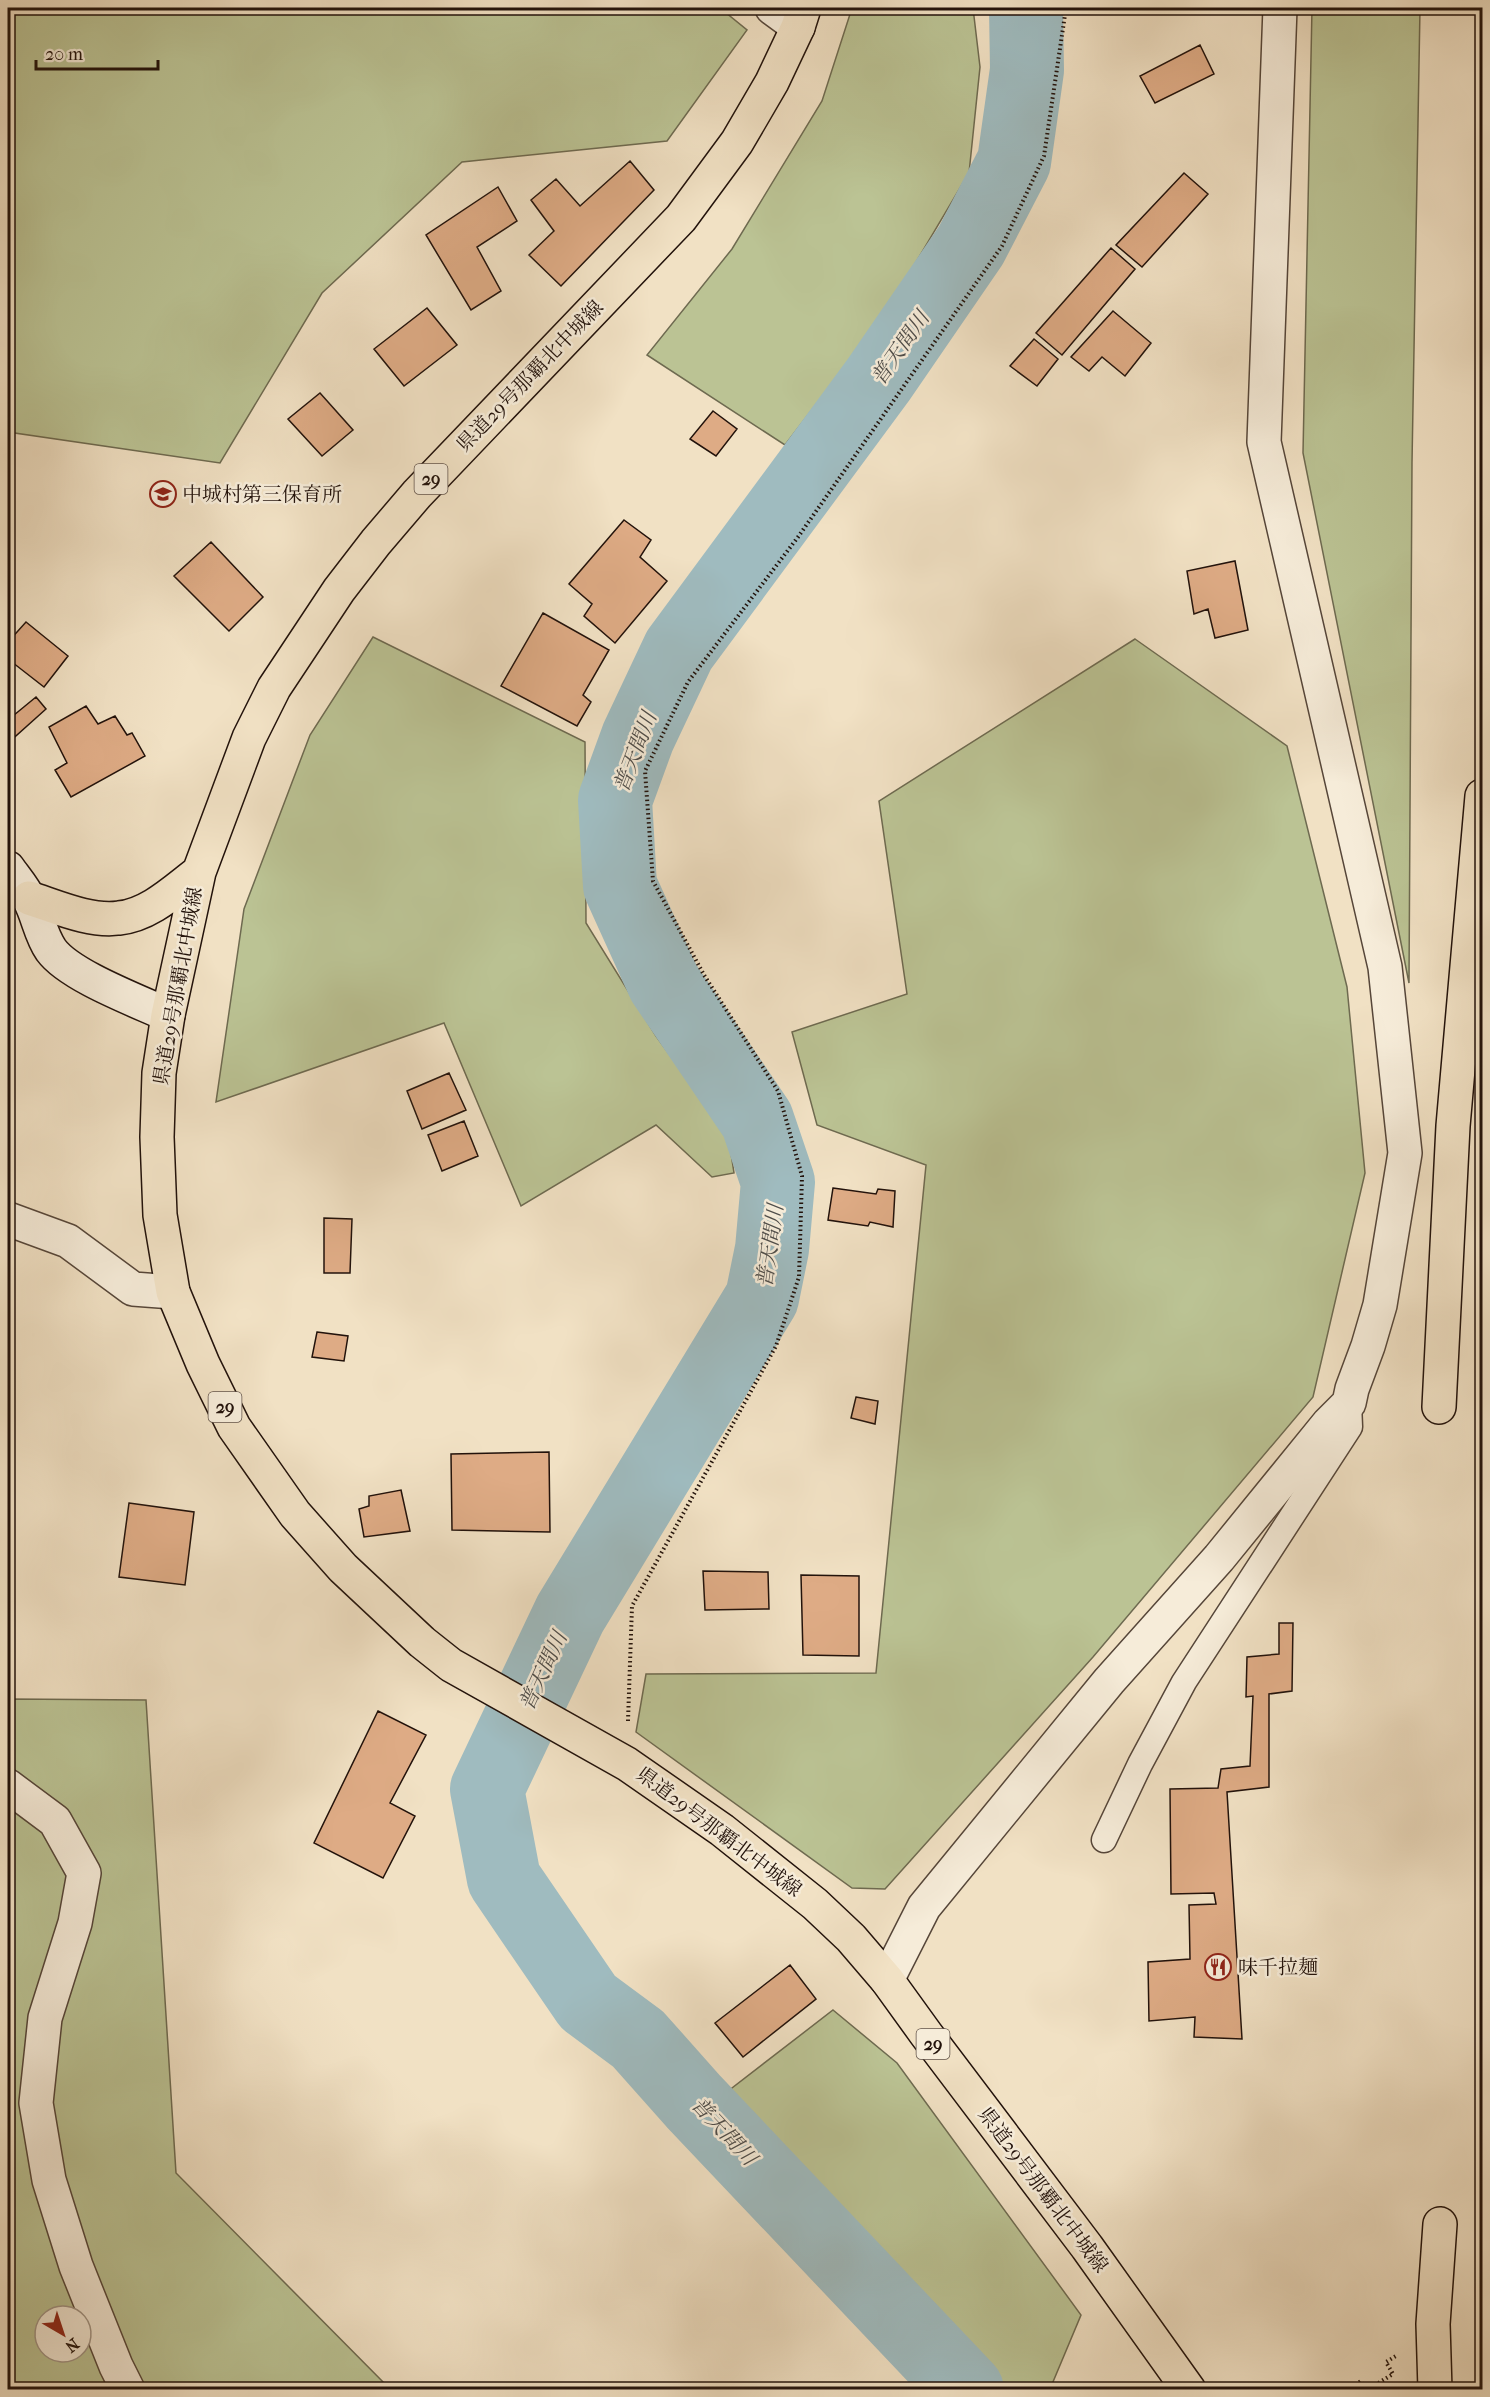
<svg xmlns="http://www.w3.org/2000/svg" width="1490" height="2397" viewBox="0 0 1490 2397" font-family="'IM FELL French Canon','Noto Serif JP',serif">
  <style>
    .green { fill: #bbc394; stroke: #6e6a50; stroke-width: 1.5; fill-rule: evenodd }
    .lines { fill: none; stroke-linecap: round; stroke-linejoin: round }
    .river { stroke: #9fbbbf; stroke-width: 74 }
    .building { fill: #deab85; stroke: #22120b; stroke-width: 1.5 }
    .lane-casing { stroke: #564639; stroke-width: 27 }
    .street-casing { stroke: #564639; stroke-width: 36 }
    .secondary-casing { stroke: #22120b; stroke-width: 36 }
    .primary-casing { stroke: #22120b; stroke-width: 36 }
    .highway-casing { stroke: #22120b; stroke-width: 36 }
    .path { stroke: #22120b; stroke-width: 4; stroke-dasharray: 1.5 3; stroke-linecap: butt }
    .lane { stroke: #f6ecd9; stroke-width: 24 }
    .street { stroke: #f6ecd9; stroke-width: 33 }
    .secondary { stroke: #f6ecd9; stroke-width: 33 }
    .primary { stroke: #f1e1c4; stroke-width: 33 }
    .highway { stroke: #f1e1c4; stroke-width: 33 }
    .labels { text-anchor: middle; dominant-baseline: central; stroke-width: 5; stroke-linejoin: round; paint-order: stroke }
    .shield { fill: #f6ecd9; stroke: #625349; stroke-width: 1.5 }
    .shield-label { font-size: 18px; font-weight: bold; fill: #22120b }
    .street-label { font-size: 20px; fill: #22120b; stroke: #f6ecd9 }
    .poi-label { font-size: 20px; fill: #22120b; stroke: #f6ecd9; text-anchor: start }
    .water-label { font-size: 21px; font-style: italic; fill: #4e4d4a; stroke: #f6ecd9 }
  </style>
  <rect width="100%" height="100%" fill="#f1e1c4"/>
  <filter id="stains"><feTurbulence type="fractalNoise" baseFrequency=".00333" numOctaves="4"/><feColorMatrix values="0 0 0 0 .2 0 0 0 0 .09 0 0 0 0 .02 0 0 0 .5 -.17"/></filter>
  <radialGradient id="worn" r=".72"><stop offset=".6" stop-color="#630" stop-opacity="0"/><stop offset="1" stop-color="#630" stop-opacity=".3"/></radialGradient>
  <path class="green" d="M8 8H720L747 30 667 141 462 162 322 293 220 463 8 432Z
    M852 8H973L980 67 969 173 884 316 785 445 647 355 732 249 822 101Z
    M1312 8H1420L1412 463 1409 983 1303 453Z
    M373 637 585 742 586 923 656 1036 728 1134 734 1173 712 1177 656 1125 521 1206 444 1023 216 1102 244 909 310 735Z
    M1135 639 1287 746 1347 987 1365 1173 1313 1397 1093 1657 885 1889 852 1888 636 1732 646 1674 876 1673 926 1165 817 1125 792 1032 907 994 879 801Z
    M8 1699 146 1700 176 2173 390 2389 8 2390ZM45 2316H81V2352H45Z
    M833 2010 897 2063 1081 2315 1050 2389H996L901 2293 719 2098Z"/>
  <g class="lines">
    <path class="river" d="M967 2390 694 2102 638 2039 588 2002 504 1879 487 1789 570 1614 762 1298 772 1249 778 1182 757 1120 664 983 620 886 615 800 638 737 679 650 879 379 971 245 1014 162 1027 70 1026 8"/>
  </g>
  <path class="building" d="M1200 45 1214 74 1155 103 1140 76Z
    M630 161 654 190 561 286 529 255 554 231 531 200 556 179 580 206Z
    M1184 173 1208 194 1142 267 1116 245Z
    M498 187 517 221 477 247 501 291 471 310 426 235Z
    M1111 248 1135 269 1062 355 1036 333Z
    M427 308 457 345 404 386 374 349Z
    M1113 311 1151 343 1125 376 1102 357 1089 371 1071 357Z
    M1034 339 1058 359 1037 386 1010 366Z
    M320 393 353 430 322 456 288 419Z
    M713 411 737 429 716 456 690 439Z
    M624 520 651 540 640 557 667 581 615 643 584 616 592 604 569 584Z
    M211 542 263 597 229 631 174 576Z
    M1235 561 1248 630 1215 638 1208 609 1194 614 1187 571Z
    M543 613 609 650 583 695 591 702 577 726 501 686Z
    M26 622 68 656 44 687 8 659V642Z
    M36 697 46 709 8 743V720Z
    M86 706 98 724 115 716 127 735 132 733 145 756 71 797 55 770 67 763 49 727Z
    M449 1073 466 1110 422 1129 407 1091Z
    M464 1121 478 1156 442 1171 428 1135Z
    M833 1188 876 1194 878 1189 895 1191 893 1227 870 1222 868 1226 828 1220Z
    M324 1218 352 1219 350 1273H324Z
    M317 1332 348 1336 344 1361 312 1357Z
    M856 1397 878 1401 875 1424 851 1418Z
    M549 1452 550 1532 452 1530 451 1454Z
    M401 1490 410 1531 364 1537 359 1509 369 1506V1496Z
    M129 1503 194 1512 185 1585 119 1577Z
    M703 1571 768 1572 769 1609 705 1610Z
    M801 1575 859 1576V1656L803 1655Z
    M1279 1623H1293L1292 1691 1269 1694V1787L1227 1792 1242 2039 1194 2037 1195 2017 1149 2021 1148 1962 1190 1959 1189 1905 1216 1904 1214 1893 1171 1894 1170 1789 1218 1788 1221 1769 1250 1766 1253 1696 1246 1697 1247 1657 1279 1654Z
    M378 1711 426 1735 390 1803 415 1816 383 1878 314 1843Z
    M790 1965 816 1999 743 2057 715 2023Z"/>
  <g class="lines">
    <defs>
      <path id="lane" d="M1104 1840 1140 1764 1184 1682 1350 1427 1349 1403"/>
      <path id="street" d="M772 8 798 27
        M8 1219 68 1241 133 1289 173 1292
        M8 1786 55 1821 84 1873 75 1923 45 2018 36 2103 49 2180 76 2266 116 2366 128 2390
        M887 1980 924 1907 1109 1681 1219 1558 1328 1424 1349 1403 1352 1389 1368 1346 1380 1305 1405 1153 1385 967 1264 442 1280 8"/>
      <path id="secondary" d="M8 868C15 878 24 888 29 899 38 915 40 934 51 950 70 976 138 1001 168 1015"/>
      <path id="primary" d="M804 8 798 27 772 82 737 142 681 218 417 494 376 542 339 590 274 688 249 738 199 872 168 1015 159 1073 157 1137 160 1215 173 1292 203 1364 234 1427 295 1514 343 1568 422 1642 451 1665 627 1764 722 1830 815 1904 851 1938 887 1980 926 2034 1087 2247 1189 2390
        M29 898C57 907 90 922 119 918 150 915 176 889 199 872"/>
      <path id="highway" d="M1439 1407 1453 1126 1482 796
        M1435 2390 1433 2324 1440 2224"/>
    </defs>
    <use href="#lane" class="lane-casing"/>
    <use href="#street" class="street-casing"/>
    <use href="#secondary" class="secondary-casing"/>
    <use href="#primary" class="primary-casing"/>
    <use href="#highway" class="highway-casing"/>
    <path class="path" d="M628 1721 632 1606 776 1346 799 1277 802 1176 778 1091 704 975 653 881 645 771 688 682 798 537 1002 246 1044 156 1066 8
      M1348 2390 1361 2381 1367 2390
      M1367 2390 1393 2374 1386 2362 1396 2356"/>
    <use href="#lane" class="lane"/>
    <use href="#street" class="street"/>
    <use href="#secondary" class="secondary"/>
    <use href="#primary" class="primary"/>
    <use href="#highway" class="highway"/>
  </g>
  <defs>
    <symbol id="school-ring" viewBox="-11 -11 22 22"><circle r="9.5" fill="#f6ecd9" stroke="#8f2418" stroke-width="1.5"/><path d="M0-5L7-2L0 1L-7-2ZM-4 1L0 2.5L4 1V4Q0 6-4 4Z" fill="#8f2418"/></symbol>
    <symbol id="restaurant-ring" viewBox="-11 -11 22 22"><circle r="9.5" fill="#f6ecd9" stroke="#8f2418" stroke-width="1.5"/><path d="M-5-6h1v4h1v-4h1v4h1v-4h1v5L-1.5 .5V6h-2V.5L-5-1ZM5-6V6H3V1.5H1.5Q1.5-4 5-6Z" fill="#8f2418"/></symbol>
  </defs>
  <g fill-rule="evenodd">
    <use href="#school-ring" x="148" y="479" width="30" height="30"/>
    <use href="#restaurant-ring" x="1203" y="1952" width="30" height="30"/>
  </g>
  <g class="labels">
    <g class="shield">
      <rect x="414.5" y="464" width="33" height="30" rx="4.5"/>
      <rect x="208.5" y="1392" width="33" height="30" rx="4.5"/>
      <rect x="916.5" y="2029" width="33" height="30" rx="4.5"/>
    </g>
    <g class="shield-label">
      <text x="431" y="479">29</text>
      <text x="225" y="1407">29</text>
      <text x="933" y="2044">29</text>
    </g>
    <g class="street-label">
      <text transform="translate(530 376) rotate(-46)">県道29号那覇北中城線</text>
      <text transform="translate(178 986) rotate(-80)">県道29号那覇北中城線</text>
      <text transform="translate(719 1832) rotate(37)">県道29号那覇北中城線</text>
      <text transform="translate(1043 2190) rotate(53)">県道29号那覇北中城線</text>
    </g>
    <g class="poi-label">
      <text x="182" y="494">中城村第三保育所</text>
      <text x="1238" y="1967">味千拉麺</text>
    </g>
    <g class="water-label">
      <text transform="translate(900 348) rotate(-55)">普天間川</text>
      <text transform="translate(635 752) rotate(-69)">普天間川</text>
      <text transform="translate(770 1246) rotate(-82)">普天間川</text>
      <text transform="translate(543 1671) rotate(-65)">普天間川</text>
      <text transform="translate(724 2131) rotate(47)">普天間川</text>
    </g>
  </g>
  <rect width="1490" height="2397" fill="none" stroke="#f1e1c4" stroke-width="30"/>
  <rect x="9" y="9" width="1472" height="2379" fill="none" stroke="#22120b" stroke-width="3"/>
  <rect x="15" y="15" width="1460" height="2367" fill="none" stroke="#22120b" stroke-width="1.5"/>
  <g transform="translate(63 2334) rotate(141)"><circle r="28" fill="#f6ecd9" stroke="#a19587" stroke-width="1.5"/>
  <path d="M0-4.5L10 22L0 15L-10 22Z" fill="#8f2418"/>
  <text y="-9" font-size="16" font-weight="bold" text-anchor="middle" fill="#22120b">N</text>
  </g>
  <path d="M36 60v9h122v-9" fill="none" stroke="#22120b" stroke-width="3"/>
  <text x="45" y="60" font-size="18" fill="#22120b" stroke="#f6ecd9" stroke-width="4.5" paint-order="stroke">20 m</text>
  <rect width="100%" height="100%" filter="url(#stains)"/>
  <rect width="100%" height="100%" fill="url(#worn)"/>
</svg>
